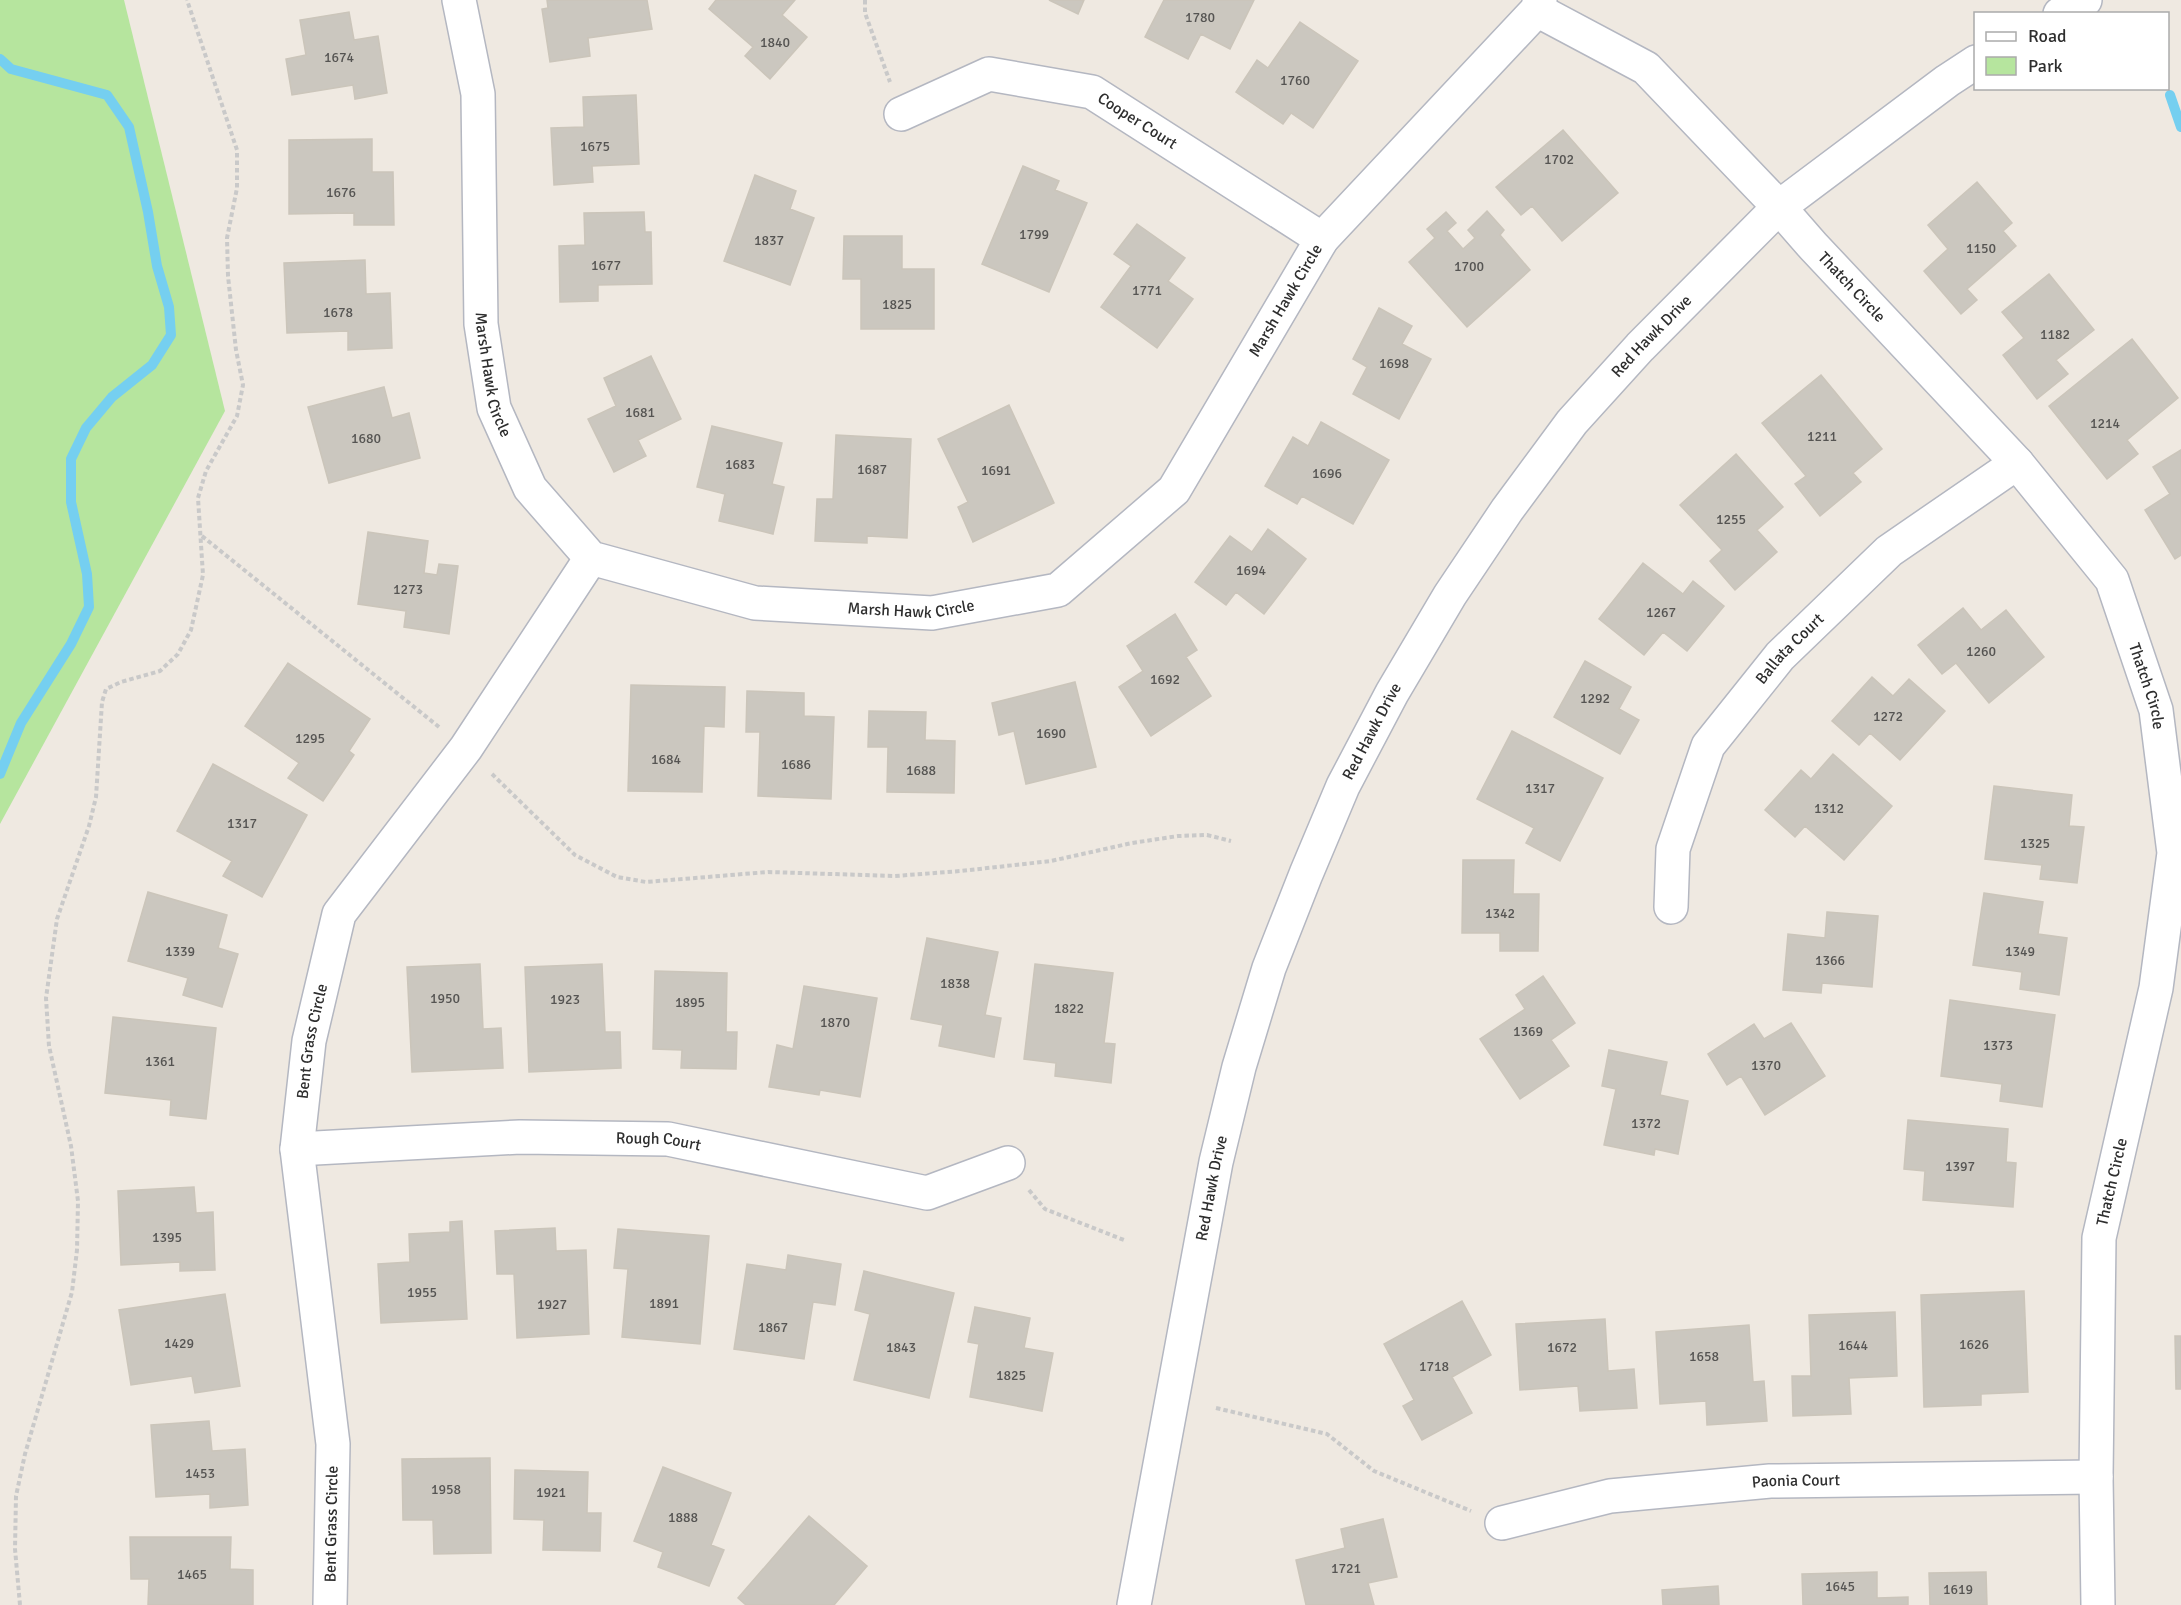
<svg xmlns="http://www.w3.org/2000/svg" width="2181" height="1605" viewBox="0 0 2181 1605" font-family="Signika,sans-serif">
  <style>
    .green { fill: #b6e59e }
    .lines { fill: none; stroke-linecap: round; stroke-linejoin: round }
    .stream { stroke: #75cff0; stroke-width: 10 }
    .building { fill: #cbc7bf; stroke: #cbc5ba; stroke-width: 1.5 }
    .minor-casing { stroke: #b4b7c1; stroke-width: 36 }
    .path { stroke: #c9c9c9; stroke-width: 4; stroke-dasharray: 4.5 3; stroke-linecap: butt }
    .minor { stroke: #fff; stroke-width: 33 }
    .labels { text-anchor: middle; dominant-baseline: central; stroke-width: 4.5; stroke-linejoin: round; paint-order: stroke }
    .number-label { font-size: 14px; fill: #555452 }
    .street-label { font-size: 16px; fill: #2e2e2e; stroke: #fff }
  </style>
  <rect width="100%" height="100%" fill="#efe9e1"/>
  <path class="green" d="M0 0H124L225 411 0 824Z"/>
  <g class="lines">
    <path class="stream" d="M0 59 11 69 107 95 129 127 148 212 157 266 169 307 171 335 152 365 112 397 86 428 71 459V502L87 574 89 607 71 644 21 723 0 774
      M2170 95 2181 127"/>
  </g>
  <path class="building" d="M547 0H647L652 29 588 38 590 56 550 62 542 9 548 8Z
    M716 0H795L782 15 807 37 770 79 745 56 753 47 709 9Z
    M1049 0H1084L1078 14Z
    M1164 0H1254L1230 49 1201 34 1188 59 1145 37Z
    M349 12 354 40 378 36 387 93 355 99 353 85 292 95 286 59 306 55 300 20Z
    M1300 22 1358 61 1313 128 1291 113 1283 124 1236 92 1257 60 1268 68Z
    M636 95 639 164 592 166 593 182 554 185 551 128 584 127 583 97Z
    M1563 130 1618 193 1562 241 1532 206 1521 215 1496 187Z
    M372 139V172H393L394 225H354V213L289 214V140Z
    M1023 166 1059 181 1055 190 1087 203 1049 292 982 264Z
    M755 175 796 191 790 209 814 218 790 285 724 261Z
    M1977 182 2012 223 2003 231 2016 246 1967 289 1977 300 1961 314 1924 271 1948 249 1928 225Z
    M1487 211 1504 230 1500 235 1530 270 1467 327 1409 262 1435 238 1427 229 1446 212 1456 223 1447 231 1463 249 1475 238 1468 230Z
    M644 212 645 232H651L652 284 598 285V301L560 302 559 246 585 245 584 213Z
    M1137 224 1185 258 1168 281 1193 299 1157 348 1101 307 1131 266 1114 254Z
    M844 236H902V269H934V329H861V279H843Z
    M365 260 366 294 390 293 392 348 348 350V331L287 333 284 263Z
    M2049 274 2094 330 2056 360 2068 374 2037 399 2003 355 2024 338 2002 312Z
    M1379 308 1412 326 1402 344 1431 359 1399 419 1353 394 1367 367 1353 359Z
    M2132 339 2178 398 2127 440 2138 454 2107 479 2049 406Z
    M651 356 681 419 638 440 646 456 614 472 588 419 616 406 604 378Z
    M1821 375 1882 449 1853 473 1861 482 1820 516 1795 484 1806 476 1762 423Z
    M384 387 392 418 409 413 420 458 329 483 308 407Z
    M1009 405 1054 503 973 542 958 507 968 502 938 439Z
    M1321 422 1389 460 1353 524 1302 496 1297 504 1265 486 1293 437 1308 446Z
    M712 426 782 443 772 484 784 487 773 534 719 521 725 494 697 487Z
    M836 435 911 439 907 538 867 536V543L815 541 817 499H833Z
    M2181 450V555L2175 559 2145 510 2170 494 2153 467Z
    M1736 454 1783 507 1757 530 1777 552 1735 590 1710 561 1722 550 1680 505Z
    M1268 529 1306 559 1264 614 1236 592 1226 605 1195 582 1230 536 1252 552Z
    M368 532 428 541 424 573 437 575 439 564 458 566 449 634 404 627 406 611 358 604Z
    M1643 563 1683 594 1693 581 1724 606 1687 651 1663 632 1644 655 1599 619Z
    M1963 608 1981 630 2006 610 2044 657 1989 703 1956 663 1942 674 1918 645Z
    M1175 614 1197 650 1186 657 1211 696 1151 736 1119 687 1143 671 1127 646Z
    M1585 661 1631 687 1619 709 1639 720 1620 754 1554 717Z
    M288 663 370 719 349 751 354 755 323 801 288 778 299 763 245 726Z
    M1872 677 1893 696 1909 679 1945 711 1900 760 1870 733 1859 745 1832 721Z
    M1075 682 1096 767 1026 784 1014 731 999 735 992 703Z
    M631 685 725 687 724 727 704 726 702 792 628 791Z
    M747 691 804 693V716L834 717 831 799 758 796 760 732H746Z
    M869 711 926 712 925 740 955 741 954 793 887 792 888 747H868Z
    M1512 731 1603 778 1560 861 1526 843 1534 828 1477 799Z
    M1833 754 1892 806 1844 860 1805 826 1795 837 1765 810 1801 770 1811 779Z
    M213 764 307 815 262 897 223 876 232 861 177 831Z
    M1994 786 2072 795 2069 826 2084 827 2077 883 2040 879 2042 865 1985 859Z
    M1463 860H1514L1513 894H1539L1538 951H1500V933H1462Z
    M148 892 227 915 218 948 238 954 222 1007 183 995 188 978 128 961Z
    M1984 893 2043 902 2038 934 2067 938 2059 995 2020 989 2022 972 1973 965Z
    M1827 912 1878 916 1872 987 1822 983 1821 993 1783 990 1788 934 1825 938Z
    M927 938 998 952 985 1015 1001 1018 994 1057 939 1046 943 1025 911 1019Z
    M480 964 483 1029 501 1028 503 1068 412 1072 407 967Z
    M602 964 605 1032H620L621 1068 529 1072 525 967Z
    M1035 964 1113 973 1104 1043 1115 1044 1111 1083 1055 1076 1056 1063 1024 1059Z
    M655 971 727 973 726 1032H737L736 1069 681 1068 682 1050 653 1049Z
    M1543 976 1575 1023 1551 1040 1569 1066 1520 1099 1480 1039 1525 1009 1516 995Z
    M804 986 877 998 860 1097 820 1090 819 1095 769 1087 777 1045 793 1049Z
    M1950 1000 2055 1015 2042 1107 2000 1101 2002 1084 1941 1076Z
    M113 1017 216 1028 206 1119 170 1115 171 1100 105 1093Z
    M1791 1023 1825 1076 1765 1115 1741 1076 1727 1085 1708 1054 1754 1024 1764 1039Z
    M1609 1050 1667 1062 1660 1095 1688 1101 1678 1154 1655 1149 1654 1155 1604 1145 1616 1089 1602 1086Z
    M1908 1120 2008 1129 2006 1162 2016 1163 2013 1207 1923 1200 1925 1171 1904 1169Z
    M194 1187 196 1213 213 1212 215 1270 180 1271V1262L121 1265 118 1191Z
    M462 1221 467 1319 381 1323 378 1264 410 1262 409 1234 450 1232V1222Z
    M555 1228 556 1251 586 1250 589 1334 517 1338 514 1274H497L495 1231Z
    M618 1229 709 1236 700 1344 622 1337 628 1269 614 1268Z
    M788 1255 841 1264 835 1305 813 1302 804 1359 734 1349 747 1264 786 1270Z
    M864 1271 954 1293 929 1398 854 1380 870 1314 855 1310Z
    M2024 1291 2028 1392 1981 1394V1405L1924 1407 1921 1295Z
    M225 1294 240 1386 195 1393 192 1376 131 1385 119 1310Z
    M1462 1301 1491 1355 1452 1377 1472 1413 1422 1440 1403 1406 1414 1400 1384 1344Z
    M975 1307 1030 1318 1024 1348 1053 1353 1042 1411 970 1397 979 1344 968 1342Z
    M1895 1312 1897 1376 1849 1378 1851 1414 1793 1416 1792 1376H1811L1809 1315Z
    M1605 1319 1608 1371 1634 1369 1637 1408 1580 1411 1578 1386 1520 1390 1516 1324Z
    M1749 1325 1753 1382 1764 1381 1767 1421 1707 1425 1706 1401 1660 1404 1656 1332Z
    M2175 1336H2181V1389H2176Z
    M209 1421 212 1451 245 1449 248 1505 210 1508V1494L156 1497 151 1425Z
    M490 1458 491 1553 434 1554 433 1520H403L402 1459Z
    M663 1467 731 1493 711 1545 724 1550 709 1586 658 1567 663 1552 634 1541Z
    M515 1470 588 1472 587 1513H601L600 1551 543 1550 544 1520 514 1519Z
    M809 1516 867 1566 834 1605H746L738 1598Z
    M1383 1519 1397 1577 1368 1583 1374 1605H1306L1296 1560 1345 1548 1341 1529Z
    M130 1537H231L230 1569 253 1570V1605H148L149 1579H131Z
    M1877 1572V1598L1908 1597V1605H1803L1802 1574Z
    M1986 1572 1987 1605H1930L1929 1573Z
    M1718 1586 1719 1605H1663L1662 1590Z"/>
  <g class="lines">
    <defs>
      <g id="minor">
        <path id="s1" d="M459 0 478 94 481 324 494 408 530 488 591 558 755 603 932 613 1058 590 1174 490 1322 239 1537 10 1540 0"/>
        <path id="s2" d="M1537 10 1646 68 1779 207 1813 246 2017 463 2112 580 2156 710 2174 853 2156 988 2099 1238 2096 1477 2098 1605"/>
        <path d="M2060 14 2085 0"/>
        <path id="s3" d="M901 114 989 74 1092 92 1322 239"/>
        <path id="s4" d="M1671 907 1673 849 1708 746 1780 656 1889 551 2017 463"/>
        <path id="s5" d="M297 1149 520 1137 668 1139 927 1193 1008 1163"/>
        <path id="s6" d="M1502 1523 1610 1496 1770 1481 2096 1477"/>
        <path id="s7" d="M330 1605 333 1444 297 1149 309 1041 339 914 466 748 591 558"/>
        <path id="s8" d="M1134 1605 1216 1162 1239 1067 1269 968 1306 874 1343 786 1392 693 1450 595 1507 510 1572 422 1640 347 1779 207 1947 81 1976 62"/>
      </g>
    </defs>
    <use href="#minor" class="minor-casing"/>
    <path class="path" d="M865 0V13L890 82
      M202 536 439 727
      M492 774 575 855 617 877 646 882 768 872 895 876 961 871 1051 861 1132 843 1178 836 1207 835 1231 841
      M1029 1190 1045 1209 1124 1240
      M1216 1408 1327 1434 1374 1471 1471 1511
      M20 1605 15 1549 16 1496 25 1454 72 1292 77 1250 78 1201 71 1146 49 1046 46 998 57 919 89 826 96 797 102 702 106 689 121 682 160 671 178 654 191 630 203 575 198 498 206 471 237 416 243 385 236 350 228 276 227 238 237 188V150L187 0"/>
    <use href="#minor" class="minor"/>
  </g>
  <g class="labels">
    <g class="number-label">
      <text x="1200" y="17">1780</text>
      <text x="775" y="42">1840</text>
      <text x="339" y="57">1674</text>
      <text x="1295" y="80">1760</text>
      <text x="595" y="146">1675</text>
      <text x="1559" y="159">1702</text>
      <text x="341" y="192">1676</text>
      <text x="1034" y="234">1799</text>
      <text x="769" y="240">1837</text>
      <text x="1981" y="248">1150</text>
      <text x="606" y="265">1677</text>
      <text x="1469" y="266">1700</text>
      <text x="1147" y="290">1771</text>
      <text x="897" y="304">1825</text>
      <text x="338" y="312">1678</text>
      <text x="2055" y="334">1182</text>
      <text x="1394" y="363">1698</text>
      <text x="640" y="412">1681</text>
      <text x="2105" y="423">1214</text>
      <text x="1822" y="436">1211</text>
      <text x="366" y="438">1680</text>
      <text x="740" y="464">1683</text>
      <text x="872" y="469">1687</text>
      <text x="996" y="470">1691</text>
      <text x="1327" y="473">1696</text>
      <text x="1731" y="519">1255</text>
      <text x="1251" y="570">1694</text>
      <text x="408" y="589">1273</text>
      <text x="1661" y="612">1267</text>
      <text x="1981" y="651">1260</text>
      <text x="1165" y="679">1692</text>
      <text x="1595" y="698">1292</text>
      <text x="1888" y="716">1272</text>
      <text x="1051" y="733">1690</text>
      <text x="310" y="738">1295</text>
      <text x="666" y="759">1684</text>
      <text x="796" y="764">1686</text>
      <text x="921" y="770">1688</text>
      <text x="1540" y="788">1317</text>
      <text x="1829" y="808">1312</text>
      <text x="242" y="823">1317</text>
      <text x="2035" y="843">1325</text>
      <text x="1500" y="913">1342</text>
      <text x="180" y="951">1339</text>
      <text x="2020" y="951">1349</text>
      <text x="1830" y="960">1366</text>
      <text x="955" y="983">1838</text>
      <text x="445" y="998">1950</text>
      <text x="565" y="999">1923</text>
      <text x="690" y="1002">1895</text>
      <text x="1069" y="1008">1822</text>
      <text x="835" y="1022">1870</text>
      <text x="1528" y="1031">1369</text>
      <text x="1998" y="1045">1373</text>
      <text x="160" y="1061">1361</text>
      <text x="1766" y="1065">1370</text>
      <text x="1646" y="1123">1372</text>
      <text x="1960" y="1166">1397</text>
      <text x="167" y="1237">1395</text>
      <text x="422" y="1292">1955</text>
      <text x="664" y="1303">1891</text>
      <text x="552" y="1304">1927</text>
      <text x="773" y="1327">1867</text>
      <text x="179" y="1343">1429</text>
      <text x="1974" y="1344">1626</text>
      <text x="1853" y="1345">1644</text>
      <text x="901" y="1347">1843</text>
      <text x="1562" y="1347">1672</text>
      <text x="1704" y="1356">1658</text>
      <text x="1434" y="1366">1718</text>
      <text x="1011" y="1375">1825</text>
      <text x="200" y="1473">1453</text>
      <text x="446" y="1489">1958</text>
      <text x="551" y="1492">1921</text>
      <text x="683" y="1517">1888</text>
      <text x="1346" y="1568">1721</text>
      <text x="192" y="1574">1465</text>
      <text x="1840" y="1586">1645</text>
      <text x="1958" y="1589">1619</text>
    </g>
    <g class="street-label">
      <text stroke="none"><textPath href="#s3" startOffset="255">Cooper Court</textPath></text>
      <text stroke="none"><textPath href="#s2" startOffset="424">Thatch Circle</textPath></text>
      <text stroke="none"><textPath href="#s1" startOffset="1440">Marsh Hawk Circle</textPath></text>
      <text stroke="none"><textPath href="#s8" startOffset="1396">Red Hawk Drive</textPath></text>
      <text stroke="none"><textPath href="#s1" startOffset="378">Marsh Hawk Circle</textPath></text>
      <text stroke="none"><textPath href="#s1" startOffset="918">Marsh Hawk Circle</textPath></text>
      <text stroke="none"><textPath href="#s4" startOffset="294">Ballata Court</textPath></text>
      <text stroke="none"><textPath href="#s2" startOffset="928">Thatch Circle</textPath></text>
      <text stroke="none"><textPath href="#s8" startOffset="910">Red Hawk Drive</textPath></text>
      <text stroke="none"><textPath href="#s7" startOffset="567">Bent Grass Circle</textPath></text>
      <text stroke="none"><textPath href="#s5" startOffset="362">Rough Court</textPath></text>
      <text transform="translate(2112 1182) rotate(-77)">Thatch Circle</text>
      <text stroke="none"><textPath href="#s8" startOffset="424">Red Hawk Drive</textPath></text>
      <text stroke="none"><textPath href="#s6" startOffset="298">Paonia Court</textPath></text>
      <text stroke="none"><textPath href="#s7" startOffset="81">Bent Grass Circle</textPath></text>
    </g>
  </g>
  <rect x="1974" y="12" width="195" height="78" fill="#ffffff" stroke="#ababab" stroke-width="1.5"/>
  <rect x="1986" y="32" width="30" height="9" fill="#ffffff" stroke="#ababab" stroke-width="1.5"/>
  <text x="2028" y="42" font-size="18" fill="#2e2e2e">Road</text>
  <rect x="1986" y="57" width="30" height="18" fill="#b6e59e" stroke="#ababab" stroke-width="1.5"/>
  <text x="2028" y="72" font-size="18" fill="#2e2e2e">Park</text>
</svg>
